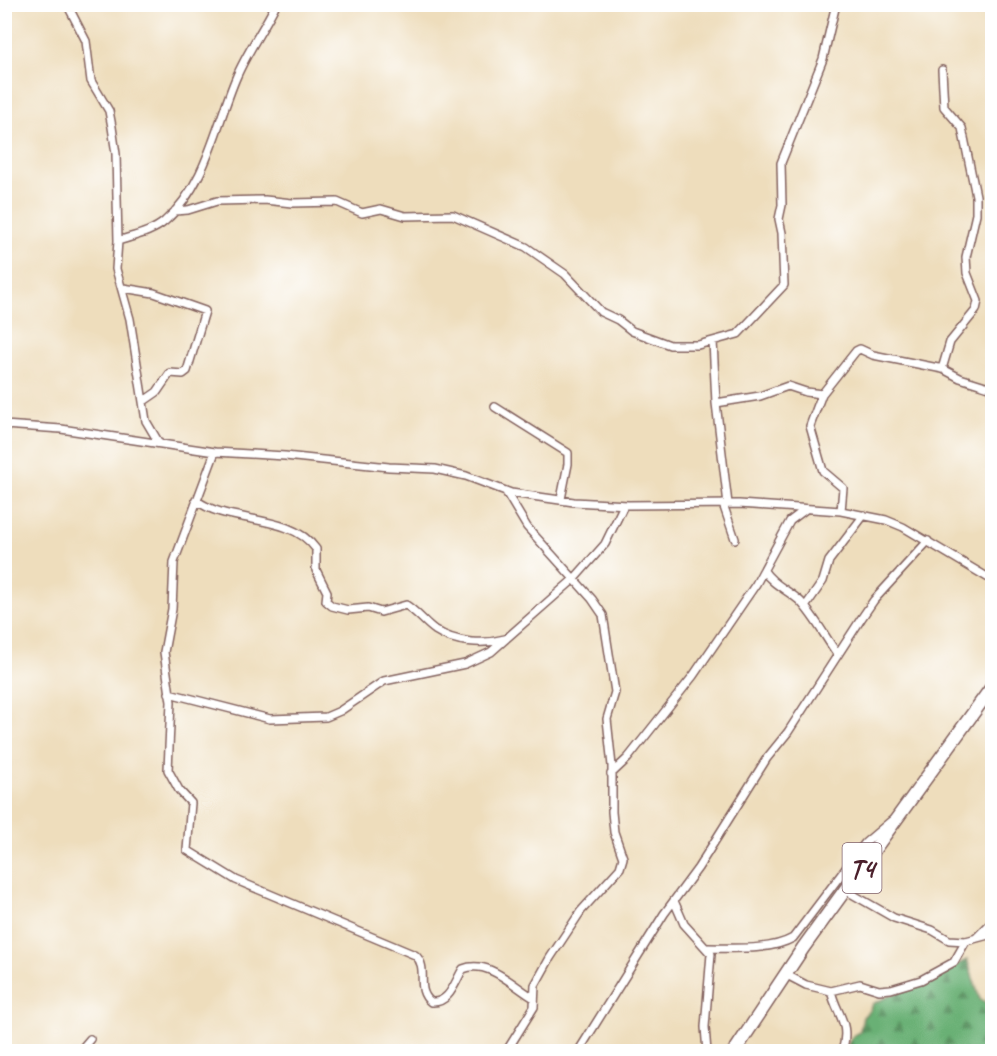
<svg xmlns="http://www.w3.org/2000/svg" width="997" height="1056" viewBox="0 0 997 1056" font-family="Caveat,sans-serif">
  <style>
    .forest { fill: url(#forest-firs); stroke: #5a6850; stroke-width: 1.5 }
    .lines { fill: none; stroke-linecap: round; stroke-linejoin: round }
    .street-casing { stroke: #83625e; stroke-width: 10 }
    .highway-casing { stroke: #83625e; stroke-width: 15 }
    .street { stroke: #fff; stroke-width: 7 }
    .highway { stroke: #fff; stroke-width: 12 }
    .labels { text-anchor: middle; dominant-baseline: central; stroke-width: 5; stroke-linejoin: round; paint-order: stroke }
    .shield { fill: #fff; stroke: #80626b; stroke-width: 1.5 }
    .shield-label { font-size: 28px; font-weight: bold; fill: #4a1f2b }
  </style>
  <defs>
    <pattern id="forest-firs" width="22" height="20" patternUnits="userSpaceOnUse" patternTransform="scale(1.5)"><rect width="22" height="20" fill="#69b074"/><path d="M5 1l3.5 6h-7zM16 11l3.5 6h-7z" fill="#588f5f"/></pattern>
  </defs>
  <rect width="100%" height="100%" fill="#fff"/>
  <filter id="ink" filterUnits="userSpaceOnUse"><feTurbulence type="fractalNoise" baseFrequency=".0167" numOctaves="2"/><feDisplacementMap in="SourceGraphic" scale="12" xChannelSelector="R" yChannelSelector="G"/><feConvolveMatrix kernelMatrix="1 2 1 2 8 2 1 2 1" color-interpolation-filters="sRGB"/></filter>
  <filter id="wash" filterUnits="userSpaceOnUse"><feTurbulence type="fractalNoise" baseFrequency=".008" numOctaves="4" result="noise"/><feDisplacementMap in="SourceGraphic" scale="24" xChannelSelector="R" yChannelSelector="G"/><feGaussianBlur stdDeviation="1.35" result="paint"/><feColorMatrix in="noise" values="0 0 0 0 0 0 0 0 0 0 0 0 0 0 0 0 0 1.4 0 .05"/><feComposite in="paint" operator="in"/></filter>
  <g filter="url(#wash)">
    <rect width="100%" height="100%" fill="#eeddbc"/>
    <path class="forest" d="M967 960 980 1000 992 1005V1051L844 1052 852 1037 860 1031 863 1017 870 1010 872 1004Z"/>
  </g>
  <g filter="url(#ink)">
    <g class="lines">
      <defs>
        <path id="street" d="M67 4 86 41 91 81 109 111 112 127 116 154 118 241 116 269 130 319 146 421 159 443
          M942 70 944 107 962 128 976 196V214L966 257 967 273 978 301 976 310 950 342 942 369
          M175 211 188 210 217 201 265 200 292 203 337 202 362 213 381 209 405 216 453 215 526 247 565 274 601 312 618 320 632 331 670 345H698L738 334 784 285 782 233 779 219 782 205 781 163 823 59 836 4
          M118 241C133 236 153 232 165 221 206 186 216 125 236 78 247 52 263 30 276 4
          M123 288 154 293 205 311 187 371 183 374 170 373 157 392 144 401
          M713 341 716 403 728 504
          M716 403 760 396 788 386 806 392 822 394
          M495 407 568 453V464L561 499
          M4 425 61 429 215 452 285 456 389 467 435 469 466 476 511 493 574 502 628 505 739 504 841 511 886 520 903 527 992 580
          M215 452 174 562 172 609 164 652 171 702 168 770 179 790 191 803 187 850 236 880 415 955C430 968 414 989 431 1002 450 1004 455 981 463 969 489 959 513 986 534 998
          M196 500C227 525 290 512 316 549V570L327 592 326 601 332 606 348 610 368 608 381 612 406 605C417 612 425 623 435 630 455 643 483 645 505 639
          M723 504 735 539
          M841 511 843 488 823 471 810 426 822 394 856 351 860 349 873 355 943 369 960 378 992 388
          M764 571C773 585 788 590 800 601 815 617 825 637 838 655
          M805 607 823 581 829 561 864 515
          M169 693 270 719 326 717 340 711 384 681 465 664 491 652 574 579 605 544 624 505
          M611 774 628 758 693 676 756 584 790 521 806 509
          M845 890 894 918 932 930 949 940 966 941 992 934
          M674 901 684 924 711 954 705 1027 707 1052
          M977 937 992 922
          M708 948C734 948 770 951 793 938L865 843 891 821
          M785 974 806 985 831 991 860 984 879 990 891 989 921 980 954 962 966 941
          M831 991C837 1016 851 1022 842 1052
          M79 1052 90 1039
          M506 1052 534 1007 535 985 550 958 581 911 620 868 623 858 614 832 612 812V766L607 719 615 692 603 615 592 599 527 527 506 492
          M578 1052 664 914 698 868 767 758 788 732 861 619 874 600 928 541"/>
        <path id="highway" d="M734 1052 803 948 992 687"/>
      </defs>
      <use href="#street" class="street-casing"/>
      <use href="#highway" class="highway-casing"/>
      <use href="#street" class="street"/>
      <use href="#highway" class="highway"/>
    </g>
  </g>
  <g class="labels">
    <rect class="shield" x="842.5" y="843" width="39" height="50" rx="4.5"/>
    <g class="shield-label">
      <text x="862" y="868">T4</text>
    </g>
  </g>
  <rect width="997" height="1056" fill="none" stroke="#fff" stroke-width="24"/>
</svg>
